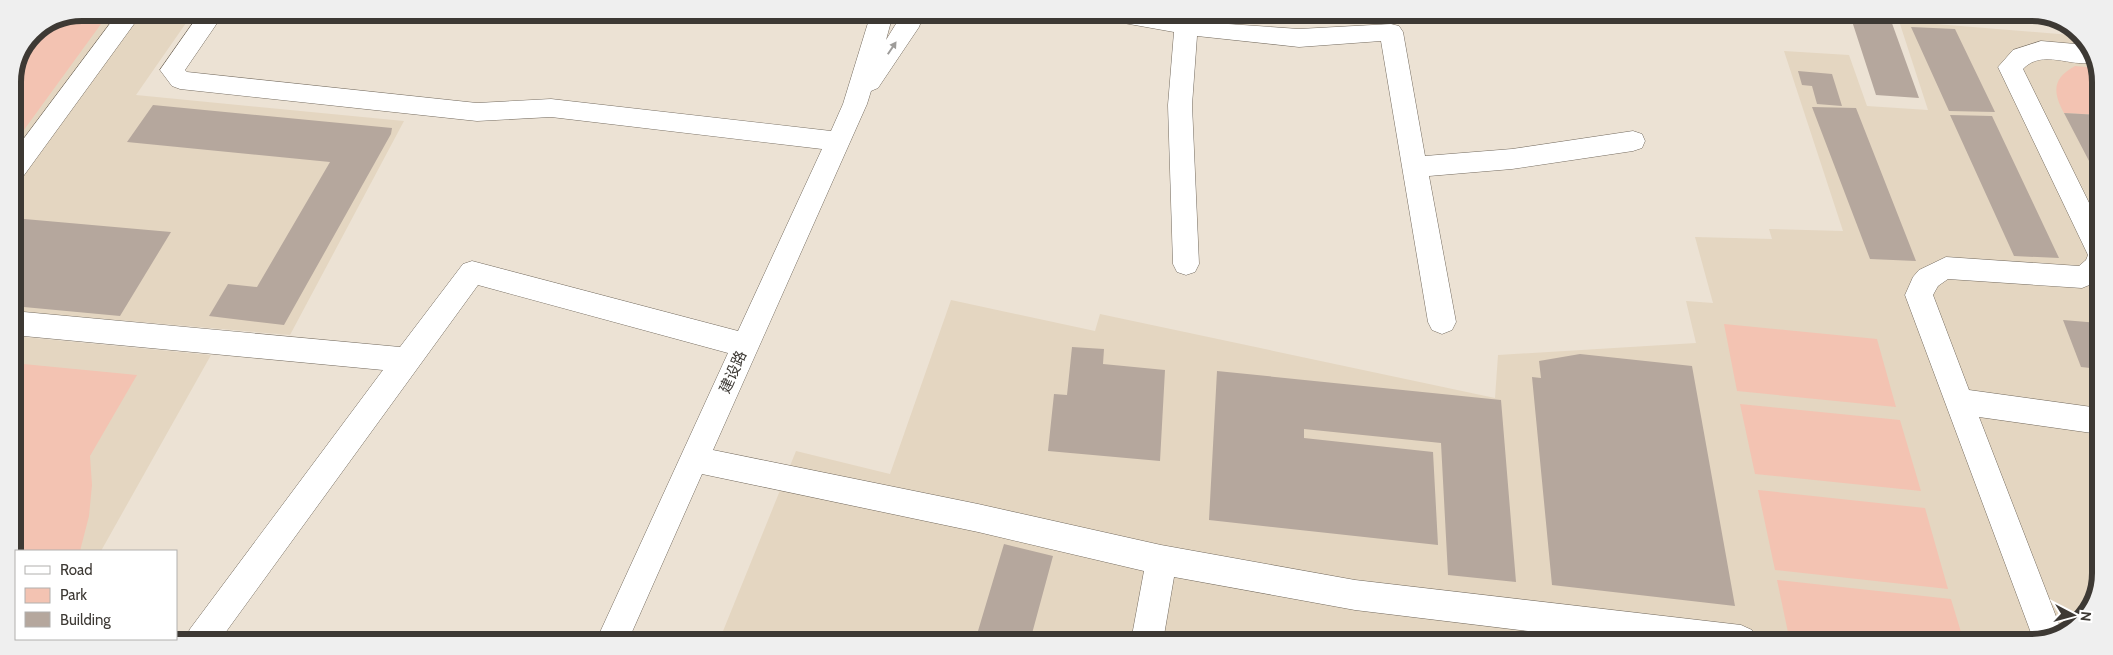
<svg xmlns="http://www.w3.org/2000/svg" width="2113" height="655" viewBox="0 0 2113 655" font-family="Cabin,'Noto Sans SC',sans-serif">
  <style>
    .built { fill: #e4d6c1 }
    .green { fill: #f3c3b2 }
    .building { fill: #b5a79d }
    .lines { fill: none; stroke-linecap: round; stroke-linejoin: round }
    .minor-casing { stroke: #746b5f; stroke-width: 1 }
    .minor { fill: #fff; fill-rule: evenodd }
    .oneway { fill: #9e9c9a }
    .labels { text-anchor: middle; dominant-baseline: central; stroke-width: 5; stroke-linejoin: round; paint-order: stroke }
    .street-label { font-size: 15px; fill: #3d3934; stroke: #fff }
    .rim { fill: none; stroke: #3d3934; stroke-width: 6 }
  </style>
  <rect width="100%" height="100%" fill="#ece2d4"/>
  <path class="built" d="M82 13H193L136 95 404 121 290 335 13 311V82L33 33Z
    M1899 21 2083 36 2100 78 2098 591 2073 628 2031 642 719 641 796 451 890 474 951 300 1095 331 1100 314 1495 398 1498 355 1696 343 1686 301 1713 303 1695 237 1772 239 1769 229 1843 231 1784 51 1849 55 1867 106 1928 110Z
    M13 336 211 355 101 551H16V586L13 577Z"/>
  <path class="green" d="M83 13H109L13 145V82L33 33Z
    M2075 66 2096 68 2100 78V115L2064 113C2052 91 2053 78 2075 66Z
    M1724 324 1877 339 1896 407 1737 391Z
    M13 363 137 375 90 456 92 485 89 516 80 551H16V586L13 577Z
    M1740 404 1900 420 1921 491 1755 474Z
    M1758 490 1925 508 1948 589 1775 570Z
    M1777 580 1951 599 1964 642H1790Z"/>
  <path class="building" d="M1850 15H1889L1919 98 1876 95Z
    M1911 27 1955 29 1995 112 1949 111Z
    M1798 71 1832 74 1842 106 1817 104 1812 86 1802 85Z
    M153 105 392 128 391 134 284 325 209 316 228 284 257 287 330 162 127 142Z
    M1812 107 1856 108 1916 261 1870 259Z
    M2064 113 2100 115V182Z
    M1950 115 1992 116 2059 258 2014 256Z
    M13 218 171 232 120 316 13 306Z
    M2063 320 2099 323V369L2081 367Z
    M1072 347 1104 349 1103 364 1165 370 1160 461 1048 451 1054 394 1067 395Z
    M1580 354 1692 366 1735 606 1552 585 1532 377 1541 378 1539 361Z
    M1217 371 1501 400 1516 582 1448 575 1441 443 1304 429V438L1433 452 1438 545 1209 520Z
    M1004 544 1053 556 1030 641H975Z"/>
  <g class="lines">
    <defs>
      <path id="minor" d="M118 13H142L22 178 13 181V153Z
        M200 13H224L185 70 187 72 477 103 551 99 831 131 843 104 871 13 893 14 886 40 902 14H924L919 27 878 88 871 91 867 104 713 450 978 504 1161 545 1355 580 1741 625 1752 630 1757 641 1618 642 1355 610 1174 577 1163 641H1131L1144 571 978 532 702 474 628 641H596L728 353 478 285 220 640H185L190 629 383 370 13 335V311L400 347 463 264 472 261 738 331 822 149 551 117 477 121 180 89 172 86 160 70Z
        M1107 14H1164L1214 23 1299 29 1391 24 1399 26 1403 32 1425 156 1512 149 1633 131 1642 134 1645 141 1642 148 1633 151 1512 169 1429 176 1456 322 1452 330 1442 334 1432 330 1428 322 1381 41 1299 47 1197 36 1192 105 1199 264 1195 272 1186 275 1177 272 1173 264 1168 105 1174 32 1118 22 1110 20Z
        M2041 41 2087 45 2094 62C2070 68 2043 48 2023 69L2100 225 2099 281 2082 288 1948 279 1938 286 1933 295 1969 390 2099 408V434L1979 417 2062 632 2034 641 1905 295 1913 277 1919 270 1946 257 2079 266 2086 260 2088 255 1998 67 2013 50Z"/>
    </defs>
    <use href="#minor" class="minor-casing"/>
    <use href="#minor" class="minor"/>
  </g>
  <defs><path id="oneway-solid" d="M-6-.8H1V-3.2L6.5 0L1 3.2V.8H-6Z" transform="scale(1.25)"/></defs>
  <use class="oneway" href="#oneway-solid" transform="translate(892 48) rotate(-56)"/>
  <g class="labels">
    <g class="street-label">
      <text transform="translate(733 372) rotate(-66)">建设路</text>
    </g>
  </g>
  <path d="M0 0H2113V655H0ZM82 21H2031A61 61 0 0 1 2092 82V573A61 61 0 0 1 2031 634H82A61 61 0 0 1 21 573V82A61 61 0 0 1 82 21Z" fill="#efefef" fill-rule="evenodd"/>
  <path class="rim" d="M82 21H2031A61 61 0 0 1 2092 82V573A61 61 0 0 1 2031 634H82A61 61 0 0 1 21 573V82A61 61 0 0 1 82 21Z"/>
  <rect x="15" y="550" width="162" height="90" fill="#ffffff" stroke="#b1b0ae"/>
  <rect x="25" y="566" width="25" height="8" fill="#ffffff" stroke="#b1b0ae"/>
  <text x="60" y="575" font-size="15" fill="#3d3934">Road</text>
  <rect x="25" y="588" width="25" height="15" fill="#f3c3b2" stroke="#b1b0ae"/>
  <text x="60" y="600" font-size="15" fill="#3d3934">Park</text>
  <rect x="25" y="612" width="25" height="15" fill="#b5a79d" stroke="#b1b0ae"/>
  <text x="60" y="625" font-size="15" fill="#3d3934">Building</text>
  <g transform="translate(2073 615) rotate(96)" stroke="#ffffff" stroke-width="4" paint-order="stroke">
  <path d="M0-4L9 19L0 12L-9 19Z" fill="#3d3934"/>
  <text y="-8" font-size="14" font-weight="bold" text-anchor="middle" fill="#3d3934">N</text>
  </g>
</svg>
